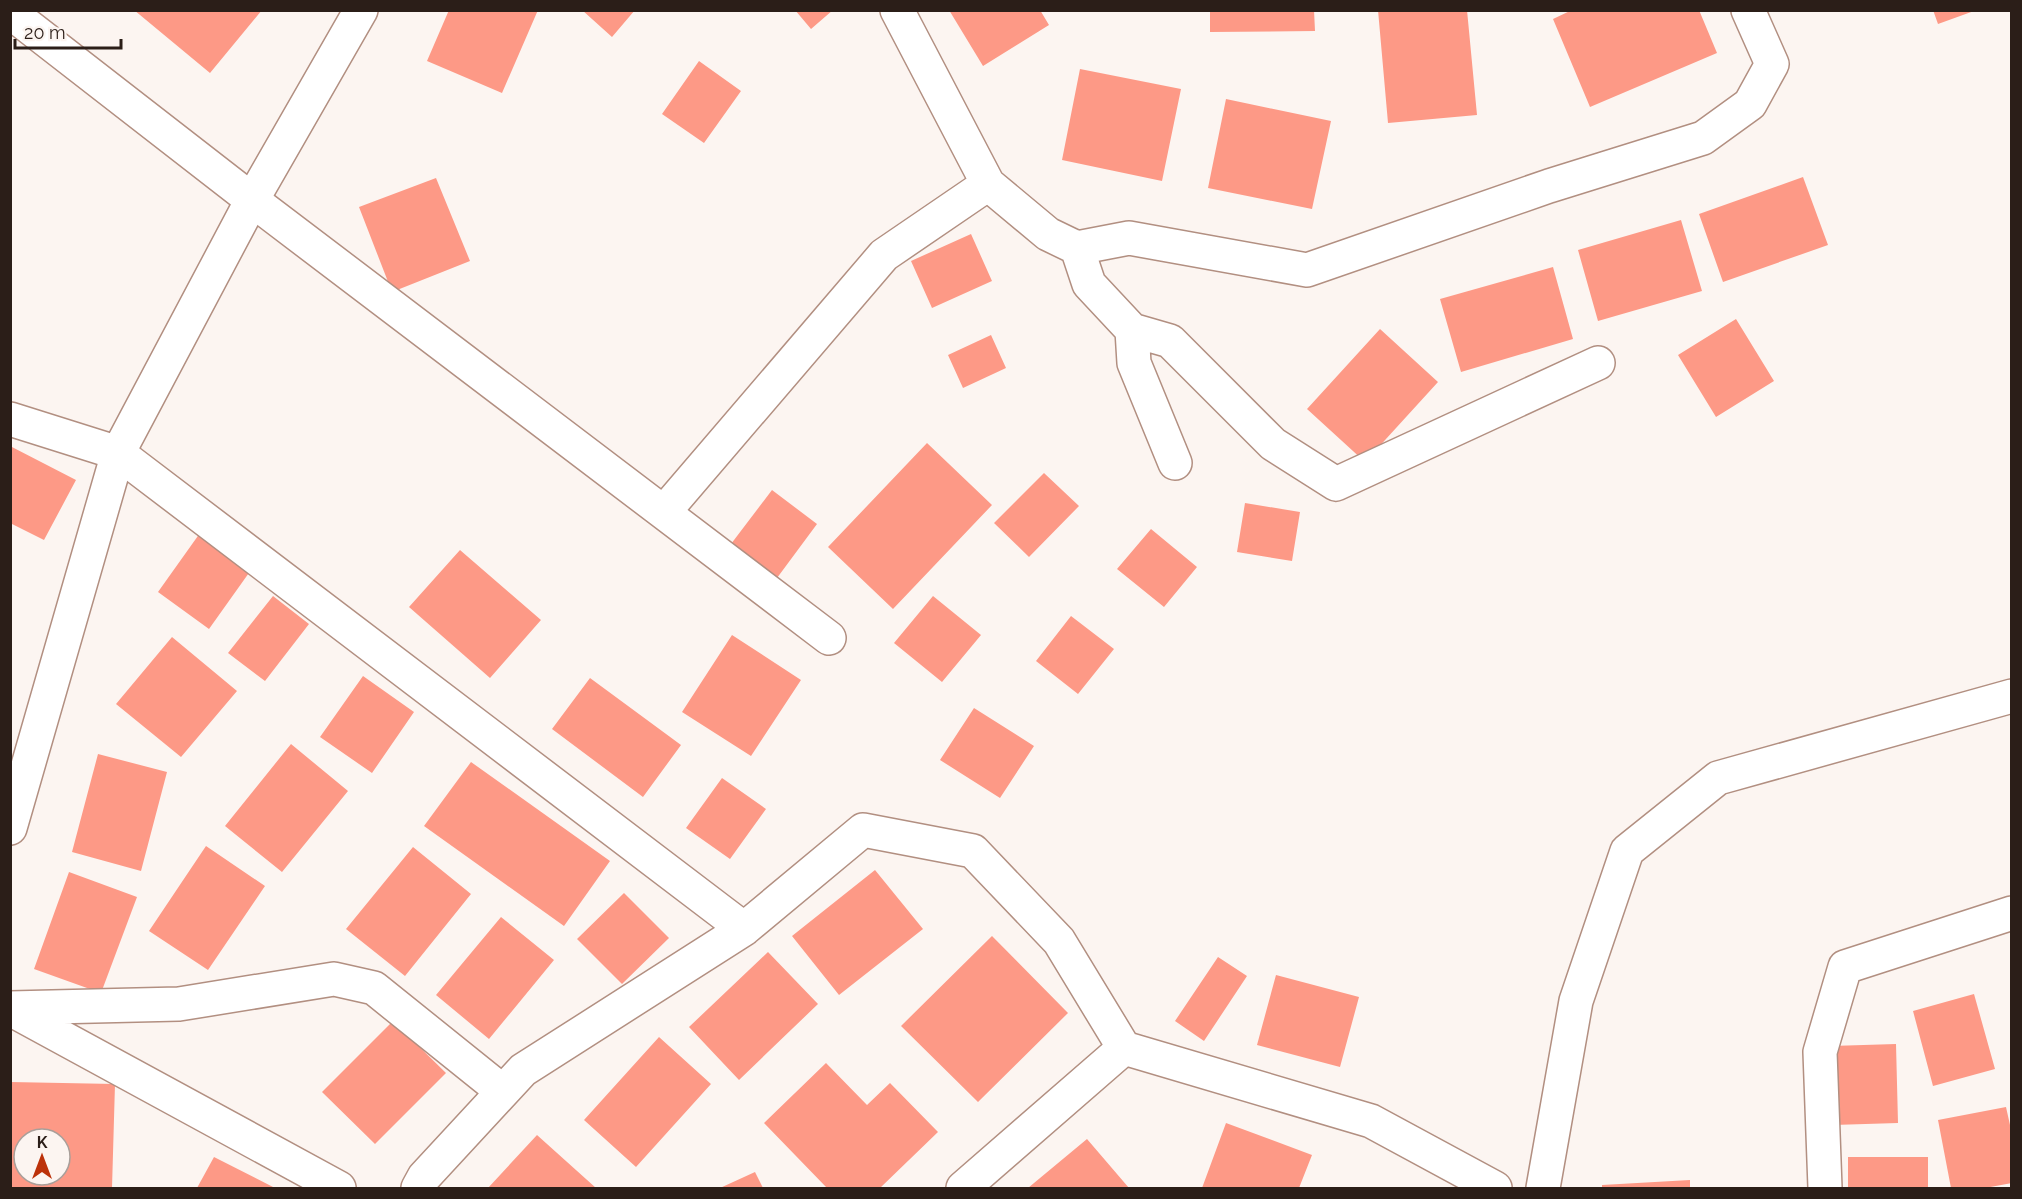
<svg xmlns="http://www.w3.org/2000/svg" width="2022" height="1199" viewBox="0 0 2022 1199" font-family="Raleway,sans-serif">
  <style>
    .building { fill: #fd9986; fill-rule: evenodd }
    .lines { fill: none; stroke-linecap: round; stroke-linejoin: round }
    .minor-casing { stroke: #b28f81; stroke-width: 36 }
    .tertiary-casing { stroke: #b28f81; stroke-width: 36 }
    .minor { stroke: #fff; stroke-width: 33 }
    .tertiary { stroke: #fff; stroke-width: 33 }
  </style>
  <rect width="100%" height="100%" fill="#fcf5f1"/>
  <path class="building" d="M134 10H262L210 73Z
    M449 10H538L502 93 427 61Z
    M582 10H635L612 37Z
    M795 10H833L811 29Z
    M949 10H1040L1049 25 983 66Z
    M1210 10H1314L1315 31 1210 32Z
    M1378 10H1467L1477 115 1388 123Z
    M1572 10H1699L1717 53 1590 107 1553 19Z
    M1933 10H1974V11L1938 24Z
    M699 61 741 91 704 143 662 114Z
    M1080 69 1181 89 1162 181 1062 160Z
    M1226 99 1331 121 1312 209 1208 188Z
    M1803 177 1828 245 1723 282 1699 214Z
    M436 178 470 261 392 292 359 207Z
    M1681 220 1702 291 1598 321 1578 250Z
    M971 234 992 281 932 308 911 261Z
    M1553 267 1573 339 1461 372 1440 299Z
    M1736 319 1774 381 1716 417 1678 355Z
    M1380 329 1438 382 1365 462 1307 409Z
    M991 335 1006 368 963 388 948 355Z
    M927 443 992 505 893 609 828 547Z
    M10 446 76 480 44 540 10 523Z
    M1044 473 1079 506 1029 557 994 523Z
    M772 490 817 524 777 578 731 544Z
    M1245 503 1300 512 1292 561 1237 552Z
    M1151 529 1197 567 1164 607 1117 569Z
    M200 533 251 570 209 629 158 592Z
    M460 550 541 620 490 678 409 607Z
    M273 596 309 624 265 681 228 653Z
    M933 596 981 635 942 682 894 643Z
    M1071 616 1114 649 1078 694 1036 661Z
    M732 635 801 680 751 756 682 712Z
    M172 637 237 691 181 757 116 704Z
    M363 676 414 712 372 773 320 737Z
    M590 678 681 745 643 797 552 729Z
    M974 708 1034 746 1000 798 940 760Z
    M291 744 348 791 282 872 225 826Z
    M98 754 167 772 141 871 72 852Z
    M471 762 610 861 564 926 424 826Z
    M722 778 766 809 730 859 686 828Z
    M206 846 265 886 208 970 149 931Z
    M413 847 471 894 405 976 346 929Z
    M875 870 923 929 839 995 792 936Z
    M69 872 137 897 101 993 34 969Z
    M624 893 669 938 622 984 577 939Z
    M501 917 554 960 489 1039 436 995Z
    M992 936 1068 1013 978 1102 901 1026Z
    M768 952 818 1004 739 1080 689 1027Z
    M1218 957 1247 976 1204 1041 1175 1021Z
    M1276 975 1359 997 1340 1067 1257 1045Z
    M1974 994 1995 1069 1933 1086 1913 1011Z
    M393 1021 446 1073 375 1144 322 1092Z
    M659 1037 711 1084 636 1167 584 1120Z
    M1896 1044 1898 1123 1833 1125 1831 1046Z
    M826 1063 867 1105 890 1083 938 1132 880 1188H827L764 1123Z
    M10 1082 115 1084 112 1188H10ZM24 1139H60V1175H24Z
    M2006 1107 2012 1134V1183L1985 1188H1951L1938 1120Z
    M1226 1123 1312 1155 1299 1188H1202Z
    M537 1135 596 1188H488Z
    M1087 1139 1129 1188H1028Z
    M214 1157 275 1188H197Z
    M1848 1157H1928V1188H1848Z
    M755 1172 763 1188H720Z
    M1690 1180V1188H1602V1185Z"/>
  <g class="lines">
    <defs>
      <path id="minor" d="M897 10 988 184 1048 234 1077 248 1129 238 1307 270 1549 186 1703 138 1750 104 1772 64 1748 10
        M10 12 252 200 829 638
        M1077 248 1089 284 1132 330 1170 341 1273 444 1336 484 1598 363
        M1132 330 1134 363 1175 463
        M10 419 118 453 744 929
        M664 512 884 255 988 184
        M10 1008 179 1004 334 979 374 988 502 1091
        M10 1009 339 1188
        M418 1188 424 1177 523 1070 744 929 863 830 973 851 1059 941 1124 1048 1371 1121 1495 1188
        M963 1188 1124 1048
        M1543 1188 1576 1001 1627 851 1718 778 2012 696
        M1825 1188 1820 1052 1845 967 2012 913"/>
      <path id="tertiary" d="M10 828 118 453 252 200 361 10"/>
    </defs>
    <use href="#minor" class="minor-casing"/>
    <use href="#tertiary" class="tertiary-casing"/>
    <use href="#minor" class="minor"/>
    <use href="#tertiary" class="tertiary"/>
  </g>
  <rect width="2022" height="1199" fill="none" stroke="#2b1e18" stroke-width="24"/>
  <g transform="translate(42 1157)"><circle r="28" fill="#fcf5f1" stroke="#a89f9a" stroke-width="1.5"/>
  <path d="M0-4.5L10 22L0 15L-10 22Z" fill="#bc320a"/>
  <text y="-9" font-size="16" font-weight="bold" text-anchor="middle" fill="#2b1e18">K</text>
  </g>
  <path d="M15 39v9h106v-9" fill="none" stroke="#2b1e18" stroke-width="3"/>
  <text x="24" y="39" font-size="18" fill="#2b1e18" stroke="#fcf5f1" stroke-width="4.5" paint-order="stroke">20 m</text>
</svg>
